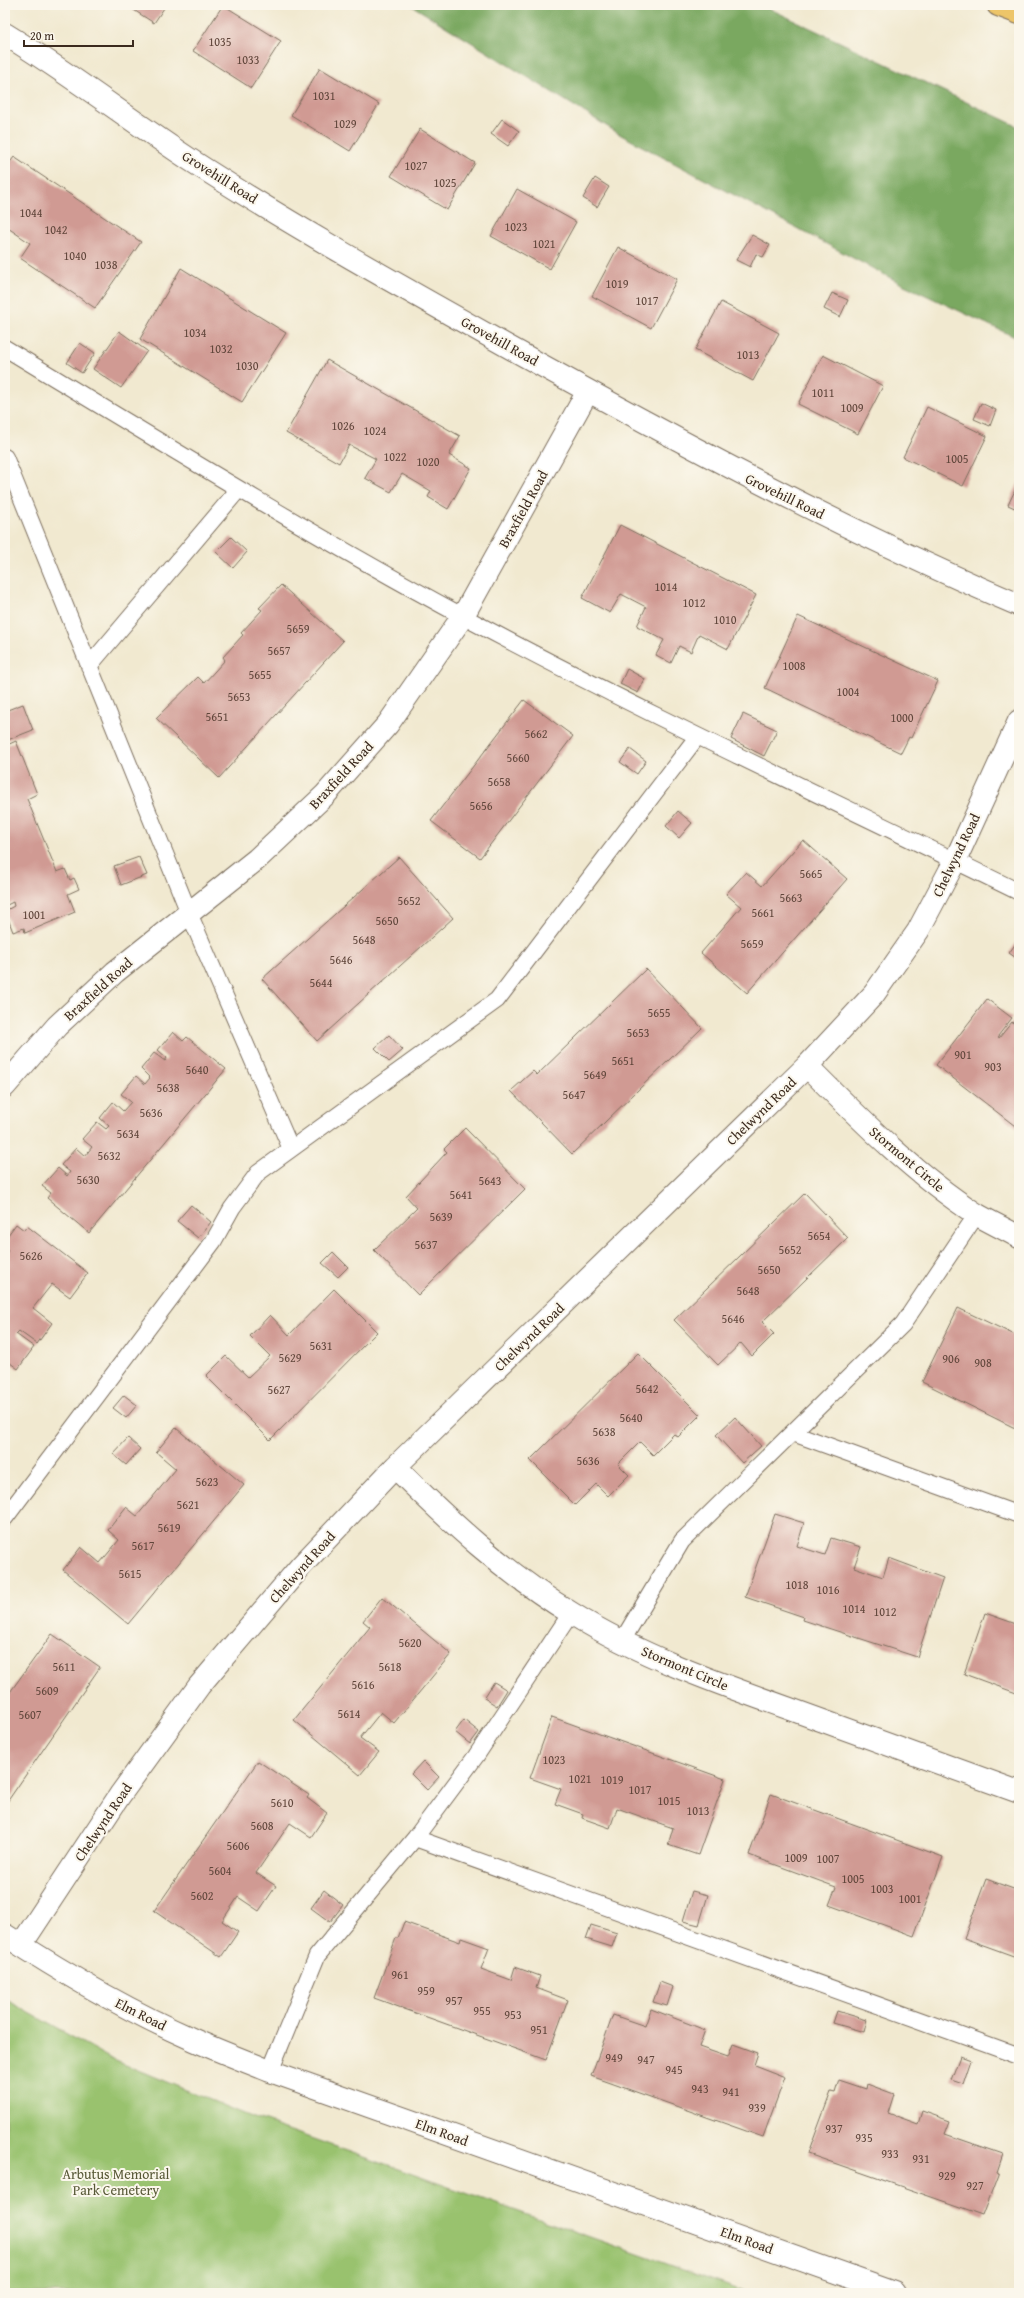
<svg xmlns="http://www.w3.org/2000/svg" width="1024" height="2298" viewBox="0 0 1024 2298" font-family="'Gentium Book Plus',serif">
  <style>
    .green { fill: #99c26e; stroke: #6a7646 }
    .forest { fill: #7aa861; stroke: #5a6940 }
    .building { fill: #d09a93 }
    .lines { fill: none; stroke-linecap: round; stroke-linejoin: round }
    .service-casing { stroke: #7b6d5c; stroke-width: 18 }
    .minor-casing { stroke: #7b6d5c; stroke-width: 24 }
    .motorway-casing { stroke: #7b6d5c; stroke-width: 24 }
    .service { stroke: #fff; stroke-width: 16 }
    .minor { stroke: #fff; stroke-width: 22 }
    .motorway { stroke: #edc569; stroke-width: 22 }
    .labels { text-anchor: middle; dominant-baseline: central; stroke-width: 4; stroke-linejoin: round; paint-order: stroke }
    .number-label { font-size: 12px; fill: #60463b }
    .street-label { font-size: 14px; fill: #3b2a1e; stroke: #fbf7ec }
    .park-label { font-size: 14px; fill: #575836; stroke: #fbf7ec }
  </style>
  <rect width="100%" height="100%" fill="#fbf7ec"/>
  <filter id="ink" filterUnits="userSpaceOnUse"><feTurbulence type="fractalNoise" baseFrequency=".025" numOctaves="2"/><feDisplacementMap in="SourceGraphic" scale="8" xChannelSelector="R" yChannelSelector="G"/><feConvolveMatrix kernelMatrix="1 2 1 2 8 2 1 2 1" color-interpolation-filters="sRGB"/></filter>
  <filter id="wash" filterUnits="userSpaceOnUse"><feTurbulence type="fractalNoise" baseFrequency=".012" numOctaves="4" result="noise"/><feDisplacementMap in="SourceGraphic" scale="16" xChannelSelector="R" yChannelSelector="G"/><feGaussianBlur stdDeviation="0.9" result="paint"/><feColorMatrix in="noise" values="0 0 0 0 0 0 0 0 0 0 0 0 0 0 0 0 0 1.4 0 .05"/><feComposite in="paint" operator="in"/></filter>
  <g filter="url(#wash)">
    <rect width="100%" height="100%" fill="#f1e9d0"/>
    <path class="green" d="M5 1999 111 2059 254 2118 748 2293H5Z"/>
    <path class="forest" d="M411 5H762L1019 127V339L902 284 621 135Z"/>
    <g id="blocks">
      <path class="building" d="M126 5H166L154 23Z
        M223 5 281 41 251 88 193 51Z
        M320 68 379 104 350 151 291 115Z
        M502 119 519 131 508 146 491 134Z
        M420 129 475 163 447 210 391 176Z
        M14 157 141 242 95 308 20 258 30 243 5 226V169Z
        M595 178 609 187 597 207 583 198Z
        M517 189 576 222 550 269 491 236Z
        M752 235 770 245 763 257 756 254 750 267 736 260Z
        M618 247 677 279 651 328 592 296Z
        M181 268 286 333 242 402 140 339Z
        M832 293 848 300 840 317 824 309Z
        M721 302 779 333 753 381 695 350Z
        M119 331 147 351 121 388 93 369Z
        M80 343 95 353 82 373 67 363Z
        M823 355 883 386 858 434 798 404Z
        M327 360 460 436 449 455 471 468 448 509 428 497 431 491 402 474 391 492 365 478 376 459 349 445 339 463 286 433Z
        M981 403 996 410 990 426 974 419Z
        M927 407 987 436 963 486 903 457Z
        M1019 482V510L1008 505Z
        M620 525 756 595 728 649 699 634 691 652 679 646 671 663 656 655 664 640 637 626 646 607 621 594 610 613 582 598Z
        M231 537 247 552 233 568 216 552Z
        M281 585 343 641 219 778 156 718 198 677 204 683 225 660 223 657 243 635 241 633 262 610 259 608Z
        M798 616 938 681 911 738 909 737 901 753 765 688Z
        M627 669 645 679 638 693 620 684Z
        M524 700 573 736 480 858 431 821Z
        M23 704 33 730 5 741V711Z
        M743 714 777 730 764 756 731 739Z
        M16 741 37 794 27 799 57 872 65 869 70 880 74 878 79 889 68 894 75 912 25 933 24 928 13 932 5 911 14 906 13 902 5 906V746Z
        M630 749 646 761 637 774 620 762Z
        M678 811 692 823 679 838 666 826Z
        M803 840 847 879 747 993 701 953 741 907 726 894 746 872 762 886Z
        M139 857 147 875 121 885 114 866Z
        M399 857 453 918 317 1041 262 979Z
        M1019 939V960L1009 953Z
        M646 969 702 1028 572 1154 511 1091 533 1071 537 1075Z
        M987 999 1012 1018 998 1036 999 1038 1012 1022 1019 1028V1129L936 1065Z
        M173 1032 183 1041 187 1037 226 1069 89 1233 47 1198 51 1193 42 1186 58 1168 67 1176 70 1172 61 1165 76 1148 85 1156 92 1147 82 1139 97 1122 106 1129 109 1126 100 1118 113 1102 123 1111 131 1102 121 1094 136 1076 145 1084 150 1078 141 1069 154 1053 165 1061 167 1058 158 1050Z
        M389 1035 403 1050 389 1062 375 1048Z
        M465 1128 525 1189 418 1295 374 1250 417 1208 406 1196 447 1152 444 1149Z
        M805 1193 848 1238 762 1322 774 1334 752 1356 741 1343 718 1365 674 1320Z
        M191 1205 211 1222 198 1238 177 1221Z
        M16 1224 24 1230 27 1226 88 1273 70 1297 52 1284 33 1308 52 1323 37 1344 19 1331 16 1334 34 1347 18 1369 5 1359V1254L8 1251 5 1248V1239Z
        M333 1252 348 1267 338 1277 322 1263Z
        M334 1289 377 1332 270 1440 206 1376 226 1356 248 1377 270 1356 250 1336 270 1315 289 1335Z
        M958 1308 1019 1337V1430L922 1382Z
        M638 1353 700 1415 678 1437 674 1434 653 1455 640 1442 618 1464 629 1475 608 1496 596 1484 575 1505 530 1460Z
        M124 1395 137 1405 126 1418 113 1408Z
        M735 1417 761 1446 742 1463 716 1435Z
        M176 1428 244 1485 128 1624 63 1570 81 1547 100 1563 119 1540 108 1530 126 1507 137 1516 176 1469 156 1452Z
        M128 1438 140 1449 126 1465 113 1454Z
        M775 1514 804 1523 797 1546 825 1555 831 1538 861 1547 854 1567 883 1577 889 1558 943 1578 917 1657 803 1620 804 1617 745 1597Z
        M382 1597 451 1654 394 1723 381 1712 360 1738 379 1752 360 1775 294 1720 370 1627 363 1621Z
        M985 1613 1019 1625V1694L964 1674Z
        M52 1634 100 1667 5 1805V1699Z
        M494 1682 507 1690 497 1706 484 1698Z
        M552 1717 725 1779 698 1855 668 1845 673 1828 617 1808 610 1828 582 1818 583 1814 555 1804 561 1789 530 1778Z
        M464 1720 479 1732 470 1744 455 1732Z
        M258 1761 309 1795 307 1798 327 1813 311 1837 290 1823 256 1873 276 1886 259 1911 238 1897 222 1921 238 1932 221 1957 154 1911Z
        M423 1761 439 1777 427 1790 411 1774Z
        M771 1794 943 1857 914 1936 829 1905 836 1887 749 1855Z
        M986 1879 1019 1891V1958L964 1938Z
        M324 1890 343 1905 330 1922 311 1908Z
        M692 1891 708 1895 699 1925 683 1921Z
        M404 1922 460 1942 461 1938 489 1948 481 1969 511 1980 515 1967 540 1976 536 1988 568 2000 546 2060 374 1998 396 1938H398Z
        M591 1925 617 1933 612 1947 586 1939Z
        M660 1982 673 1987 667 2006 653 2002Z
        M651 2009 705 2030 699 2047 728 2057 733 2044 758 2053 754 2065 785 2077 763 2137 591 2076 613 2015 645 2026Z
        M837 2011 867 2020 864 2032 833 2023Z
        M960 2056 971 2060 963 2084 951 2080Z
        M839 2080 866 2089 867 2084 894 2094 888 2113 918 2124 922 2111 950 2121 945 2134 1003 2154 997 2172 999 2173 983 2215 808 2154 831 2092 835 2093Z"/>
    </g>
  </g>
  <g filter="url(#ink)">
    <use href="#blocks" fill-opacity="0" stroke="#7b6d5c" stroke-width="1"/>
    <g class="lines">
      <defs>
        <path id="service" d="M5 348C157 440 308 533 464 617 647 715 834 801 1019 892
          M5 457 189 913 291 1149
          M89 666 239 489
          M793 1433 1019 1515
          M5 1518 213 1242 232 1208 258 1173 497 1000 697 737
          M622 1641 682 1541 903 1324 977 1214
          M415 1838 1019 2056
          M270 2071 317 1956 415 1838 476 1756 571 1613"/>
        <path id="minor" d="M5 34C69 73 127 118 189 159 292 226 400 286 507 346 674 439 843 530 1019 605
          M807 1066C860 1119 913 1173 976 1214 990 1222 1005 1229 1019 1237
          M5 1086 57 1026 115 972 257 859 325 795 388 724 463 616 588 391
          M395 1467C449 1521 505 1573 571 1613 640 1656 717 1683 793 1710 869 1738 944 1765 1019 1792
          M5 1935C65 1974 128 2011 194 2040 219 2051 245 2061 270 2071L895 2293
          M21 1945 120 1795 199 1686 301 1566 395 1467 807 1066 874 994 918 931 955 861 1019 721"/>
        <path id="motorway" d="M998 5 1019 13"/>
      </defs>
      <use href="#service" class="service-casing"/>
      <use href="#minor" class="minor-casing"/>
      <use href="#motorway" class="motorway-casing"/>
      <use href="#service" class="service"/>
      <use href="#minor" class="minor"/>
      <use href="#motorway" class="motorway"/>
    </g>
  </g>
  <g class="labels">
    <g class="number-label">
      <text x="220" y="41">1035</text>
      <text x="248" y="59">1033</text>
      <text x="324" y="95">1031</text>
      <text x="345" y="123">1029</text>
      <text x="416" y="165">1027</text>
      <text x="445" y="182">1025</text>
      <text x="31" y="212">1044</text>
      <text x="516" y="226">1023</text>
      <text x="56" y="229">1042</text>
      <text x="544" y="243">1021</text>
      <text x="75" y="255">1040</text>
      <text x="106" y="264">1038</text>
      <text x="617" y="283">1019</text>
      <text x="647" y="300">1017</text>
      <text x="195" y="332">1034</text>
      <text x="221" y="348">1032</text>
      <text x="748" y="354">1013</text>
      <text x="247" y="365">1030</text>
      <text x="823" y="392">1011</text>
      <text x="852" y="407">1009</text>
      <text x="343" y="425">1026</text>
      <text x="375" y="430">1024</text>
      <text x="395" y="456">1022</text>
      <text x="957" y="458">1005</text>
      <text x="428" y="461">1020</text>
      <text x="666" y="586">1014</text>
      <text x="694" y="602">1012</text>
      <text x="725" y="619">1010</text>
      <text x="298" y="628">5659</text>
      <text x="279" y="650">5657</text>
      <text x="794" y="665">1008</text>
      <text x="260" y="674">5655</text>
      <text x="848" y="691">1004</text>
      <text x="239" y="696">5653</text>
      <text x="217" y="716">5651</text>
      <text x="902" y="717">1000</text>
      <text x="536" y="733">5662</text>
      <text x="518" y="757">5660</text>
      <text x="499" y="781">5658</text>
      <text x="481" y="805">5656</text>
      <text x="811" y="873">5665</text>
      <text x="791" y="897">5663</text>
      <text x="409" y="900">5652</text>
      <text x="763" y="912">5661</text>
      <text x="34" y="914">1001</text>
      <text x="387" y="920">5650</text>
      <text x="364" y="939">5648</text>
      <text x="752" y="943">5659</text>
      <text x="341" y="959">5646</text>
      <text x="321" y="982">5644</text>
      <text x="659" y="1012">5655</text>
      <text x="638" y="1032">5653</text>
      <text x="963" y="1054">901</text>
      <text x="623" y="1060">5651</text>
      <text x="993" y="1066">903</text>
      <text x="197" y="1069">5640</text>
      <text x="595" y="1074">5649</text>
      <text x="168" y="1087">5638</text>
      <text x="574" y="1094">5647</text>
      <text x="151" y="1112">5636</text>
      <text x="128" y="1133">5634</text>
      <text x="109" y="1155">5632</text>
      <text x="88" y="1179">5630</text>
      <text x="490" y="1180">5643</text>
      <text x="461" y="1194">5641</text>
      <text x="441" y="1216">5639</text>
      <text x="819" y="1235">5654</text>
      <text x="426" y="1244">5637</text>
      <text x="790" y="1249">5652</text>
      <text x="31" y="1255">5626</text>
      <text x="769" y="1269">5650</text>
      <text x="748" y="1290">5648</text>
      <text x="733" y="1318">5646</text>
      <text x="321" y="1345">5631</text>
      <text x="290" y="1357">5629</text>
      <text x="951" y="1358">906</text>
      <text x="983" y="1362">908</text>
      <text x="647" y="1388">5642</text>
      <text x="279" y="1389">5627</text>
      <text x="631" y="1417">5640</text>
      <text x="604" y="1431">5638</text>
      <text x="588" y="1460">5636</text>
      <text x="207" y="1481">5623</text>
      <text x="188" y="1504">5621</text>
      <text x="169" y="1527">5619</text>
      <text x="143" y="1545">5617</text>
      <text x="130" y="1573">5615</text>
      <text x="797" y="1584">1018</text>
      <text x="828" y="1589">1016</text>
      <text x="854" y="1608">1014</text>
      <text x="885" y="1611">1012</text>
      <text x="410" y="1642">5620</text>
      <text x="64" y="1666">5611</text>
      <text x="390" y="1666">5618</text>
      <text x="363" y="1684">5616</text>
      <text x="47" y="1690">5609</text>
      <text x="349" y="1713">5614</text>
      <text x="30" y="1714">5607</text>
      <text x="554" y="1759">1023</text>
      <text x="580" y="1778">1021</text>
      <text x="612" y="1779">1019</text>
      <text x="640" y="1789">1017</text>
      <text x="669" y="1800">1015</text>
      <text x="282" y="1802">5610</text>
      <text x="698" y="1810">1013</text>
      <text x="262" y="1825">5608</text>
      <text x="238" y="1845">5606</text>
      <text x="796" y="1857">1009</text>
      <text x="828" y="1858">1007</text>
      <text x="220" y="1870">5604</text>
      <text x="853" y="1878">1005</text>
      <text x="882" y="1888">1003</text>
      <text x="202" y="1895">5602</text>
      <text x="910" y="1898">1001</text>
      <text x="400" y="1974">961</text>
      <text x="426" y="1990">959</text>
      <text x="454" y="2000">957</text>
      <text x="482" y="2010">955</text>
      <text x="513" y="2014">953</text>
      <text x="539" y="2029">951</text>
      <text x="614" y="2057">949</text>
      <text x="646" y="2059">947</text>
      <text x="674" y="2069">945</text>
      <text x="700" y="2088">943</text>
      <text x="731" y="2091">941</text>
      <text x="757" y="2107">939</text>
      <text x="834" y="2128">937</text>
      <text x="864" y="2137">935</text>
      <text x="890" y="2153">933</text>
      <text x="921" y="2158">931</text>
      <text x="947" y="2175">929</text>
      <text x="975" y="2185">927</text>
    </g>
    <g class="street-label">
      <text transform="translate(220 177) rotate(32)">Grovehill Road</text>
      <text transform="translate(500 341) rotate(29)">Grovehill Road</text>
      <text transform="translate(785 496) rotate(26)">Grovehill Road</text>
      <text transform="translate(523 509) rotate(-61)">Braxfield Road</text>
      <text transform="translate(341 775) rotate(-47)">Braxfield Road</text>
      <text transform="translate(956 855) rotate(-64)">Chelwynd Road</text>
      <text transform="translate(98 989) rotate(-42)">Braxfield Road</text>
      <text transform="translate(761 1111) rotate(-44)">Chelwynd Road</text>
      <text transform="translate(907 1159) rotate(40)">Stormont Circle</text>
      <text transform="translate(529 1337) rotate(-44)">Chelwynd Road</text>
      <text transform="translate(302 1567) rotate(-48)">Chelwynd Road</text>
      <text transform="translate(685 1668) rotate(23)">Stormont Circle</text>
      <text transform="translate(103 1822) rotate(-56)">Chelwynd Road</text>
      <text transform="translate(141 2014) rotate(27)">Elm Road</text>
      <text transform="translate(442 2132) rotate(20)">Elm Road</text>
      <text transform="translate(747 2240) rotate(20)">Elm Road</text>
    </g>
    <g class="park-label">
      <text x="116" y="2174">Arbutus Memorial<tspan x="116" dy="16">Park Cemetery</tspan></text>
    </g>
  </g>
  <rect width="1024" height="2298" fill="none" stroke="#fbf7ec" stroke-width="20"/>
  <path d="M24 40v6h109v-6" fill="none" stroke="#3b2a1e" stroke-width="2"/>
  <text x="30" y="40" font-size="12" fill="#3b2a1e" stroke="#fbf7ec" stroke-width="3" paint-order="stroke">20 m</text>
</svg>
